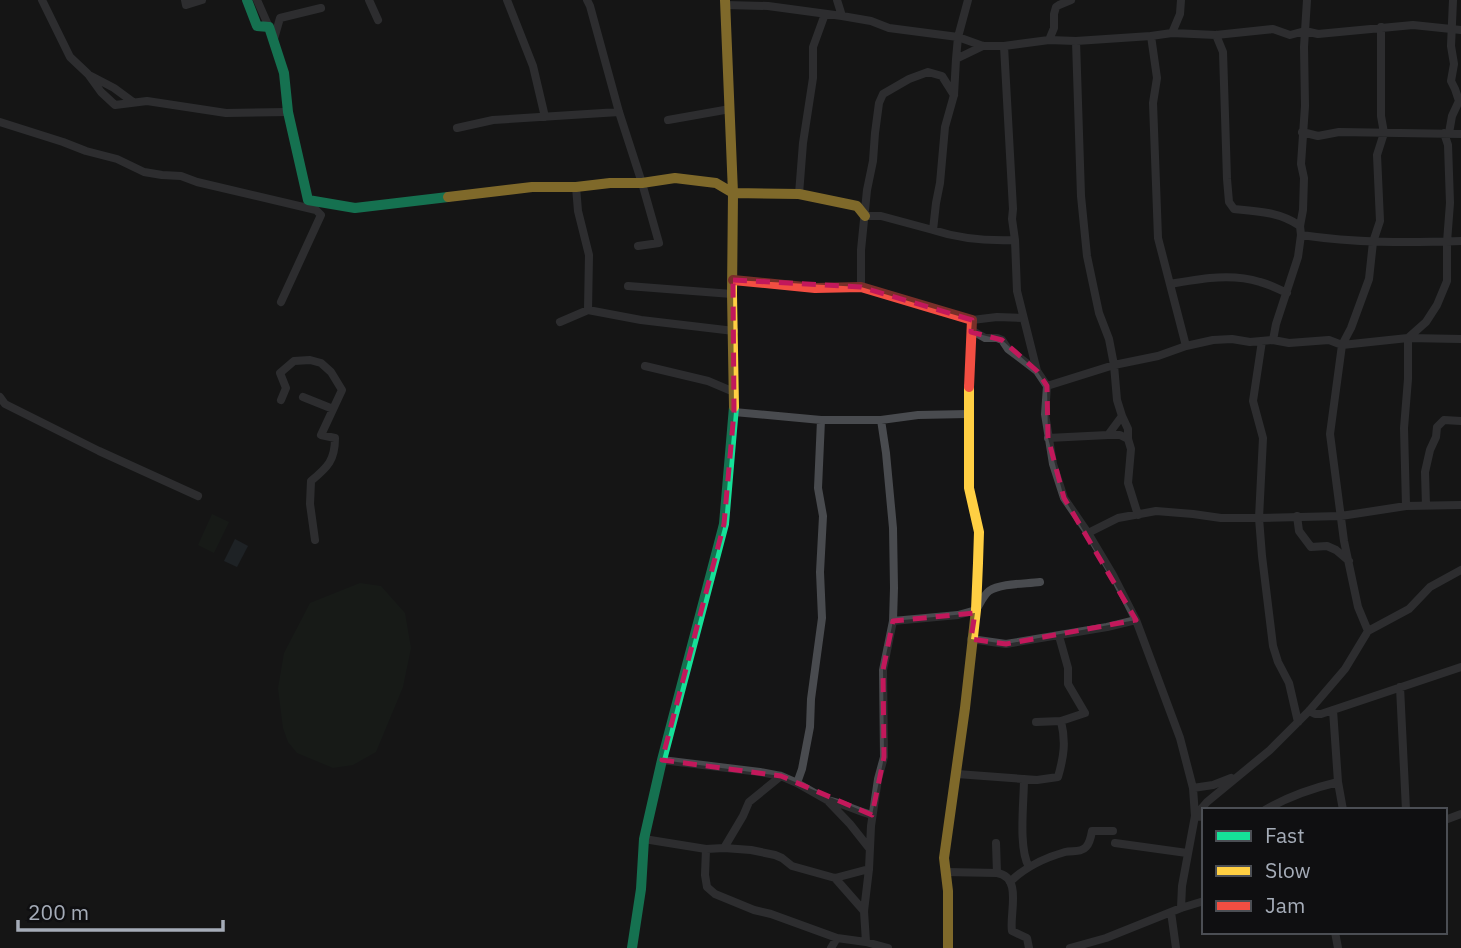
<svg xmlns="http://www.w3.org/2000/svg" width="1461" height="948" viewBox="0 0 1461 948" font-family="'IBM Plex Sans',sans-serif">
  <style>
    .green { fill: #19201a }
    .water { fill: #283138 }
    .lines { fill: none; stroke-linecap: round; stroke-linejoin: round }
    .street { stroke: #494b4f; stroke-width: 8 }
    .fast { stroke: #16e098; stroke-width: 10 }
    .slow { stroke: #ffcf43; stroke-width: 10 }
    .jam { stroke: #f24e42; stroke-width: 10 }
    .marked { fill: none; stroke: #c2185b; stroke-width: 5; stroke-dasharray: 14 9; stroke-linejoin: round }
  </style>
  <rect width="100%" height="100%" fill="#151516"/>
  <path class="green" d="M212 514 229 522 214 553 198 545Z
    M360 583 381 586 405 613 411 648 403 687 376 752 353 765 333 768 297 753 288 742 283 728 278 688 284 653 310 603Z"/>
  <path class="water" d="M235 539 248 546 237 567 224 561Z"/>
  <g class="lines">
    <path class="street" d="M42 0 70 57 88 74 101 92 115 105 147 101 226 113 288 112
      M185 0 186 5 202 0
      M257 0 269 27
      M369 0 378 20
      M507 0 533 66 545 117
      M587 0 590 6 619 112 642 183 659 243 638 246
      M837 0 842 16
      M725 5 768 6 842 16 871 21 889 28 958 37 983 46H1004L1049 40 1054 28V14L1056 7 1059 5 1071 0
      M1172 33 1180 14 1181 0
      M1216 35 1223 52 1227 179 1229 202 1234 209C1257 211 1280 212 1300 226
      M1151 36 1157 78 1153 103 1158 238 1186 346
      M274 39 280 18 321 8
      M1049 40 1076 41 1151 36 1172 33 1216 35 1273 29 1290 35 1305 31 1318 34 1413 25 1461 30
      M1004 46 1013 209 1012 219 1015 240 1017 291 1037 371 1047 386 1045 414 1053 464 1064 498 1088 533 1113 575 1136 620 1180 738 1193 788 1195 816 1204 817
      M956 59 958 37 968 0
      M91 76 114 88 133 102
      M668 120 730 109
      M0 122 63 142 86 151 117 159 144 172 162 175 181 176 197 182 316 210 321 215 281 302
      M457 128 493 120 619 112
      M1302 132 1318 136 1339 132 1461 134
      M1449 133 1452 116 1459 101 1455 89 1451 81 1454 64 1451 46 1453 0
      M576 187 578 211 589 255 588 310
      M799 194 803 143 813 78V47L825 14
      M865 216H881L933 230 936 203 940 183 945 127 954 95 956 59 983 46
      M933 230C960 239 987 241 1015 240
      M1301 235C1356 243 1406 243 1461 241
      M1170 284C1200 279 1230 273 1260 282 1269 284 1278 289 1287 293
      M628 286 732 294
      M861 287V250L867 190 873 161 875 133 879 103 883 94 909 79 928 72 942 76 954 95
      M972 320 997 317 1023 318
      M560 322 588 310 641 320 734 331
      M971 330 985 338H997L1002 340 1008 349 1037 371
      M1273 340 1276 324 1298 257 1301 235 1300 226 1303 210 1304 178 1301 164 1305 106 1304 47 1307 0
      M1262 341 1253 401 1263 438 1259 518 1262 556 1273 646 1278 662 1289 683 1298 722
      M645 366 708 381 734 392
      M1047 386 1114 365 1158 356 1186 346 1213 340 1232 339 1250 342 1273 340 1289 343 1329 340 1342 345 1408 338 1461 339
      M0 397 5 404 99 451 198 496
      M303 397 333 409
      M281 400 286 388 280 373 294 361 310 360 321 363 331 372 342 390 321 435 335 438C335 460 328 467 311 481L310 504 315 540
      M734 412 821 420H881L918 415 968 414
      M1122 416 1128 429V439L1131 449 1128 483 1138 515
      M1108 435H1120L1128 439
      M1048 438 1108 435 1122 416 1117 400 1114 365 1109 339 1099 313 1087 256 1081 196 1076 41
      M1406 506 1404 428 1408 379V338L1426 322 1437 305 1447 281V242L1450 203 1448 145 1444 133
      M1426 506 1425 472 1430 450 1436 437 1437 427 1444 420 1461 421
      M1297 516 1299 531 1311 547 1327 546 1336 550 1349 561
      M1088 533 1118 518 1156 511 1193 514 1221 518H1259L1341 516 1406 506 1461 505
      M893 621 958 615 976 610C980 604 983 596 989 591 1001 583 1026 584 1040 582
      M1368 631 1358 607 1344 541 1330 434 1342 345 1351 328 1369 279 1373 242 1380 221 1377 155 1384 133 1381 116V27
      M971 639 1006 644 1107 627 1136 620
      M1400 687 1406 810
      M1333 710 1338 782 1343 810
      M1309 711 1315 714H1321L1461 667
      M1036 722 1061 721 1085 713 1068 684V668L1059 636
      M662 760 760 772 781 776 797 783 827 800 850 824 869 848
      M957 774 1037 780 1058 777C1064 756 1066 742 1061 721
      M1024 779C1024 802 1018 848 1029 867
      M797 783 802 769 810 727 811 699 822 618 820 572 823 516 818 488 821 420
      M1193 788 1213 785 1231 778
      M827 800C843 803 856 811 872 815
      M1265 810C1287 797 1313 788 1338 782
      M1445 820 1461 814
      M644 839 706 849 724 848 751 850 775 855 782 858 792 866 835 878 869 869
      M996 843 997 873
      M1115 843 1187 853
      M724 848 743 816 749 802 781 776
      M706 849 705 875 707 887 715 894 754 910 771 914 837 938 866 942 888 948
      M946 872 997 873C1023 877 1009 914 1012 931L1027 938 1029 948
      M835 878 864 911
      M1010 882C1025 867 1044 858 1065 852 1072 850 1081 853 1086 847 1090 843 1091 837 1092 831H1113
      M1181 908 1182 886 1195 816 1207 802 1270 750 1309 711 1345 669 1368 631 1409 609 1430 587 1461 570
      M1171 912 1176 948
      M1335 932 1338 948
      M866 942 864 911 869 869 871 826 878 779 884 757 883 670 893 621 894 588 893 528 886 453 881 420
      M831 948 837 938
      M1070 948 1106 938 1181 908 1204 901"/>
    <path class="fast" d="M247 0 257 26 269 27 284 73 288 112 308 200 355 208 448 197
      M632 948 641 889 644 839 662 760 724 524 734 407"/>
    <path class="slow" d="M725 0 733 193 732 294 734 407
      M448 197 532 187H576L610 183H642L675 178 716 183 733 193 799 194 857 206 865 216
      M948 948V891L944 858 965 708 976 610 978 563 979 532 969 488V387"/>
    <path class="jam" d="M733 280 815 288 861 287 972 320 969 387"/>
  </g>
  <path d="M0 0H1461V948H0ZM733 280 861 287 972 320 971 332 1002 340 1037 371 1047 386 1048 438 1064 498 1136 620 1006 644 971 639 975 613 893 621 883 670 884 757 872 815 781 776 662 760 724 524 734 412Z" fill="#151516" fill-opacity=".55" fill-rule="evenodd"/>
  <path class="marked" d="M733 280 861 287 972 320 971 332 1002 340 1037 371 1047 386 1048 438 1064 498 1136 620 1006 644 971 639 975 613 893 621 883 670 884 757 872 815 781 776 662 760 724 524 734 412Z"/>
  <rect x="1202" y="808" width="245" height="126" fill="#0f0f11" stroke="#4b4e54" stroke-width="2"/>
  <rect x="1216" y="831" width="35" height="10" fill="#16e098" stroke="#4b4e54" stroke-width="2"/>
  <text x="1265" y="843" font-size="21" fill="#a5acb8">Fast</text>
  <rect x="1216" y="866" width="35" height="10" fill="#ffcf43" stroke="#4b4e54" stroke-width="2"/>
  <text x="1265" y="878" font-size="21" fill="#a5acb8">Slow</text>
  <rect x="1216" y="901" width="35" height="10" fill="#f24e42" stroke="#4b4e54" stroke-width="2"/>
  <text x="1265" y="913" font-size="21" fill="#a5acb8">Jam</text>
  <path d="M18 920v10h205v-10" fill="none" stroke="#a5acb8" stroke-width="3.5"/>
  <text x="28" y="920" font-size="21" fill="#a5acb8" stroke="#0f0f11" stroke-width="5" paint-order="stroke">200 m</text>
</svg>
